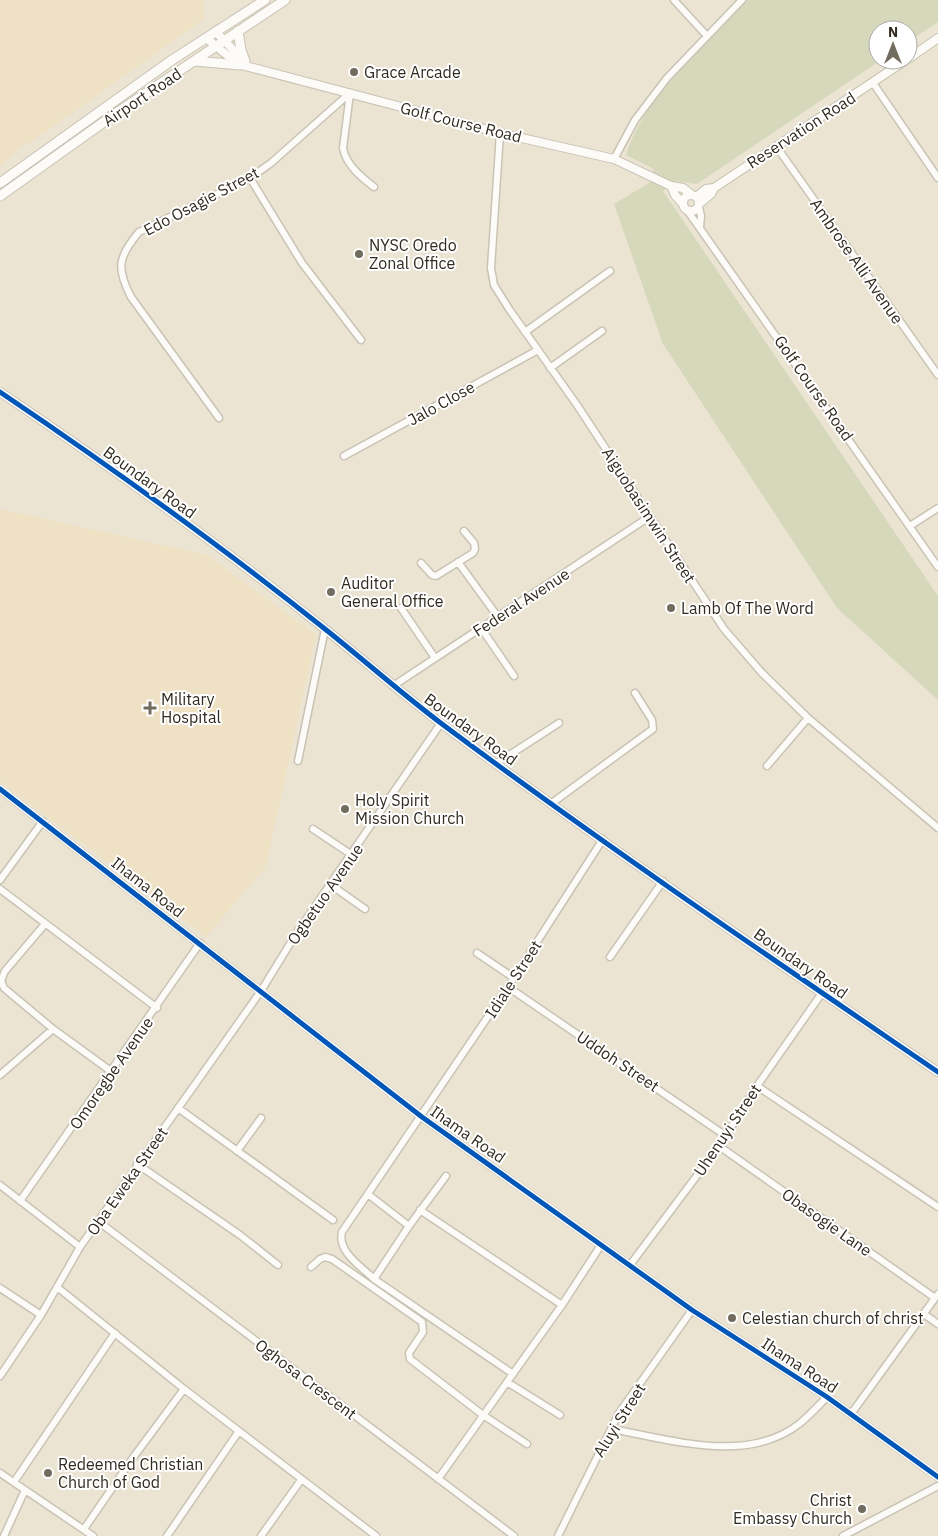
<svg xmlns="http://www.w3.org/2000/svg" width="938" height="1536" viewBox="0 0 938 1536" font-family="'IBM Plex Sans',sans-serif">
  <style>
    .built { fill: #efe1c4 }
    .green { fill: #d5d8bb }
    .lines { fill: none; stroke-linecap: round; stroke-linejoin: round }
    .minor-casing { stroke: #c9c3b5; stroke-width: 9 }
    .tertiary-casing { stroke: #c9c3b5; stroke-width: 10 }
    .secondary-casing { stroke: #c9c3b5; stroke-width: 11 }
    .minor { stroke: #fcfbf8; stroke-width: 6 }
    .tertiary { stroke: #fcfbf8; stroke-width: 8 }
    .secondary { stroke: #fcfbf8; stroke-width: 9 }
    .cycleway-casing { stroke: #fff; stroke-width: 8 }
    .cycleway { stroke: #0057b8; stroke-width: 5 }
    .poi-dot { fill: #726c5e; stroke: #fff; stroke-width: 2 }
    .labels { text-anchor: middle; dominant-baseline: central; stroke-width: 4; stroke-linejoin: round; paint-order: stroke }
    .poi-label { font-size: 16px; fill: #312b1f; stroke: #fff; text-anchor: start }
    .street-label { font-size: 16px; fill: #312b1f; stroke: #fff }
  </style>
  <rect width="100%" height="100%" fill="#ece4d2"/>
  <path class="built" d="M0 0H204V19L28 144 26 143 16 149 17 151 0 166Z
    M0 509 207 555 316 635 266 866 206 937 0 781Z"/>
  <path class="green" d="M747 0H938V22L908 42V30H878V60H881L697 184 676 181 663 191 938 596V700L837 608 663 344 614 204 649 183 654 169 626 155C642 99 707 43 747 0Z"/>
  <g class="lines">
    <defs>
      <path id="minor" d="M674 0 707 36
        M873 83 938 178
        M500 133 491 268 494 285 509 309 577 405 724 629 762 673 808 718 938 828
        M776 146 938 375
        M614 159 635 120 667 78 742 0
        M250 178 302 263 361 340
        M699 207 701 216 700 227
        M687 210 938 567
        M525 332 610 271
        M550 368 602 331
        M219 418 131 297C116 268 118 257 139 232L250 178 271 163 350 93 343 148C346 165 361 177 374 187
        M344 456 538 350
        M910 526 938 508
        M458 562 498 617
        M421 563 432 575 436 576 473 553 475 549 474 543 464 531
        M401 608 435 658
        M481 628 514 676
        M393 686 649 517
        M298 761 325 629
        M497 763 559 723
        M767 766 808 718
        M0 789 422 1117 692 1310 827 1397 938 1477
        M552 803 653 729 652 720 635 693
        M313 829 352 855
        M0 880 43 821
        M331 885 365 909
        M0 889 157 1008
        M45 924 5 971 1 981 4 988 53 1029 112 1072
        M477 953 514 978
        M610 957 663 881
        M508 987 726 1136
        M0 1075 53 1029
        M757 1086 938 1207
        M178 1108 333 1220
        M719 1146 935 1298
        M237 1151 261 1118
        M137 1164 240 1235 278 1265
        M446 1176 409 1226 374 1279 513 1374
        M0 1185 80 1247
        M369 1195 409 1226
        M20 1201 200 943
        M420 1210 562 1305
        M99 1222 514 1536
        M630 1265 719 1146 757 1086 822 993
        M311 1267 320 1259 325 1257 332 1259 422 1322 423 1332 409 1353 410 1359 483 1415 527 1444
        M374 1279C362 1267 337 1252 342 1232L508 987 603 839
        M57 1287 184 1389 376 1536
        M0 1288 41 1315
        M924 1314 938 1324
        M0 1376 41 1315 80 1247 261 991 296 934 441 723
        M507 1382 560 1415
        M851 1414 938 1294
        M611 1429C670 1439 746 1465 799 1424 809 1416 818 1406 827 1397
        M0 1473 93 1536
        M438 1479 562 1305 601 1245
        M14 1482 115 1333
        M84 1529 135 1455 184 1389
        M4 1536 25 1490
        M167 1536 239 1431
        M261 1536 301 1480
        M558 1536 619 1413 692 1310
        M843 1536 938 1486"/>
      <path id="tertiary" d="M216 32 244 61
        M206 38 238 64 500 133 614 159 671 186 683 188 692 195
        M908 59 938 38
        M671 186 675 195 683 204
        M683 203a8 8 0 1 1 16 0a8 8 0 1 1-16 0Z
        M696 197 706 189 714 188 906 60
        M699 204 711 194 714 188
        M0 392C111 467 220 545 325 629 364 660 402 694 442 724 604 845 771 958 938 1072"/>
      <path id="secondary" d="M238 31 241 50 245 61
        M195 61 240 65
        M0 183 172 60 265 0
        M0 196 115 114 285 0"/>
    </defs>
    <use href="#minor" class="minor-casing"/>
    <use href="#tertiary" class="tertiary-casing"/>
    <use href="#secondary" class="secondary-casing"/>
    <use href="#minor" class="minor"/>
    <use href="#tertiary" class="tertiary"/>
    <use href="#secondary" class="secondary"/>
    <defs>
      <path id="cycleway" d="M0 392C111 467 220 545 325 629 364 660 402 694 442 724 604 845 771 958 938 1072
        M0 789 422 1117 692 1310 827 1397 938 1477"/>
    </defs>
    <use href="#cycleway" class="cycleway-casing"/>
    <use href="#cycleway" class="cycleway"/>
  </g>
  <g class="poi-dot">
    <circle cx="354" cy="72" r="5"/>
    <circle cx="359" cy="254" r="5"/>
    <circle cx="331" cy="592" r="5"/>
    <circle cx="671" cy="608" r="5"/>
    <path d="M147.5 700.5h5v5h5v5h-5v5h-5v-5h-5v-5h5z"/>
    <circle cx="345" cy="809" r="5"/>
    <circle cx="732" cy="1318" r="5"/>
    <circle cx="48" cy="1473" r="5"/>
    <circle cx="862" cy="1509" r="5"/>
  </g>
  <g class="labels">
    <g class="poi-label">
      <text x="364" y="72">Grace Arcade</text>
      <text x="369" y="245">NYSC Oredo<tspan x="369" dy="18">Zonal Office</tspan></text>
      <text x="341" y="583">Auditor<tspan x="341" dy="18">General Office</tspan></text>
      <text x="681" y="608">Lamb Of The Word</text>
      <text x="161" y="699">Military<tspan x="161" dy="18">Hospital</tspan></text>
      <text x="355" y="800">Holy Spirit<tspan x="355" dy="18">Mission Church</tspan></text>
      <text x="742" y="1318">Celestian church of christ</text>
      <text x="58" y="1464">Redeemed Christian<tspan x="58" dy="18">Church of God</tspan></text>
      <text x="852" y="1500" text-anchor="end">Christ<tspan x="852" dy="18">Embassy Church</tspan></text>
    </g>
    <g class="street-label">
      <text transform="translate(142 97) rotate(-34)">Airport Road</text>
      <text transform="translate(461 122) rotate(14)">Golf Course Road</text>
      <text transform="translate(801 130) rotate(-33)">Reservation Road</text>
      <text transform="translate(201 201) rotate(-28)">Edo Osagie Street</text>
      <text transform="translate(857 261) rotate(55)">Ambrose Alli Avenue</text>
      <text transform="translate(814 388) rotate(55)">Golf Course Road</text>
      <text transform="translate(441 403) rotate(-29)">Jalo Close</text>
      <text transform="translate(150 482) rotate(36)">Boundary Road</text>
      <text transform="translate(649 515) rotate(57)">Aiguobasimwin Street</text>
      <text transform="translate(521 602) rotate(-33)">Federal Avenue</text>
      <text transform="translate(471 729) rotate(36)">Boundary Road</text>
      <text transform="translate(148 887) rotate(38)">Ihama Road</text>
      <text transform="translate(325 894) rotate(-55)">Ogbetuo Avenue</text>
      <text transform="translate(801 963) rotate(35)">Boundary Road</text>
      <text transform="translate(513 979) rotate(-57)">Idiale Street</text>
      <text transform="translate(618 1061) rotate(34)">Uddoh Street</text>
      <text transform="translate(111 1073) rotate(-55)">Omoregbe Avenue</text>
      <text transform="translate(727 1130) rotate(-56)">Uhenuyi Street</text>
      <text transform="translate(468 1134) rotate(35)">Ihama Road</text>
      <text transform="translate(127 1181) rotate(-55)">Oba Eweka Street</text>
      <text transform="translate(827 1222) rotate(35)">Obasogie Lane</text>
      <text transform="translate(800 1365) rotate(33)">Ihama Road</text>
      <text transform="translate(306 1379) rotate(37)">Oghosa Crescent</text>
      <text transform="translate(619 1420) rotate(-58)">Aluyi Street</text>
    </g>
  </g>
  <g transform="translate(893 45)"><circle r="24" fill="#ffffff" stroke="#adaaa5"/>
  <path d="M0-4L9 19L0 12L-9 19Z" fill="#726c5e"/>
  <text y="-8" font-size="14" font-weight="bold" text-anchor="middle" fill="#312b1f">N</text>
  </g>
</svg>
